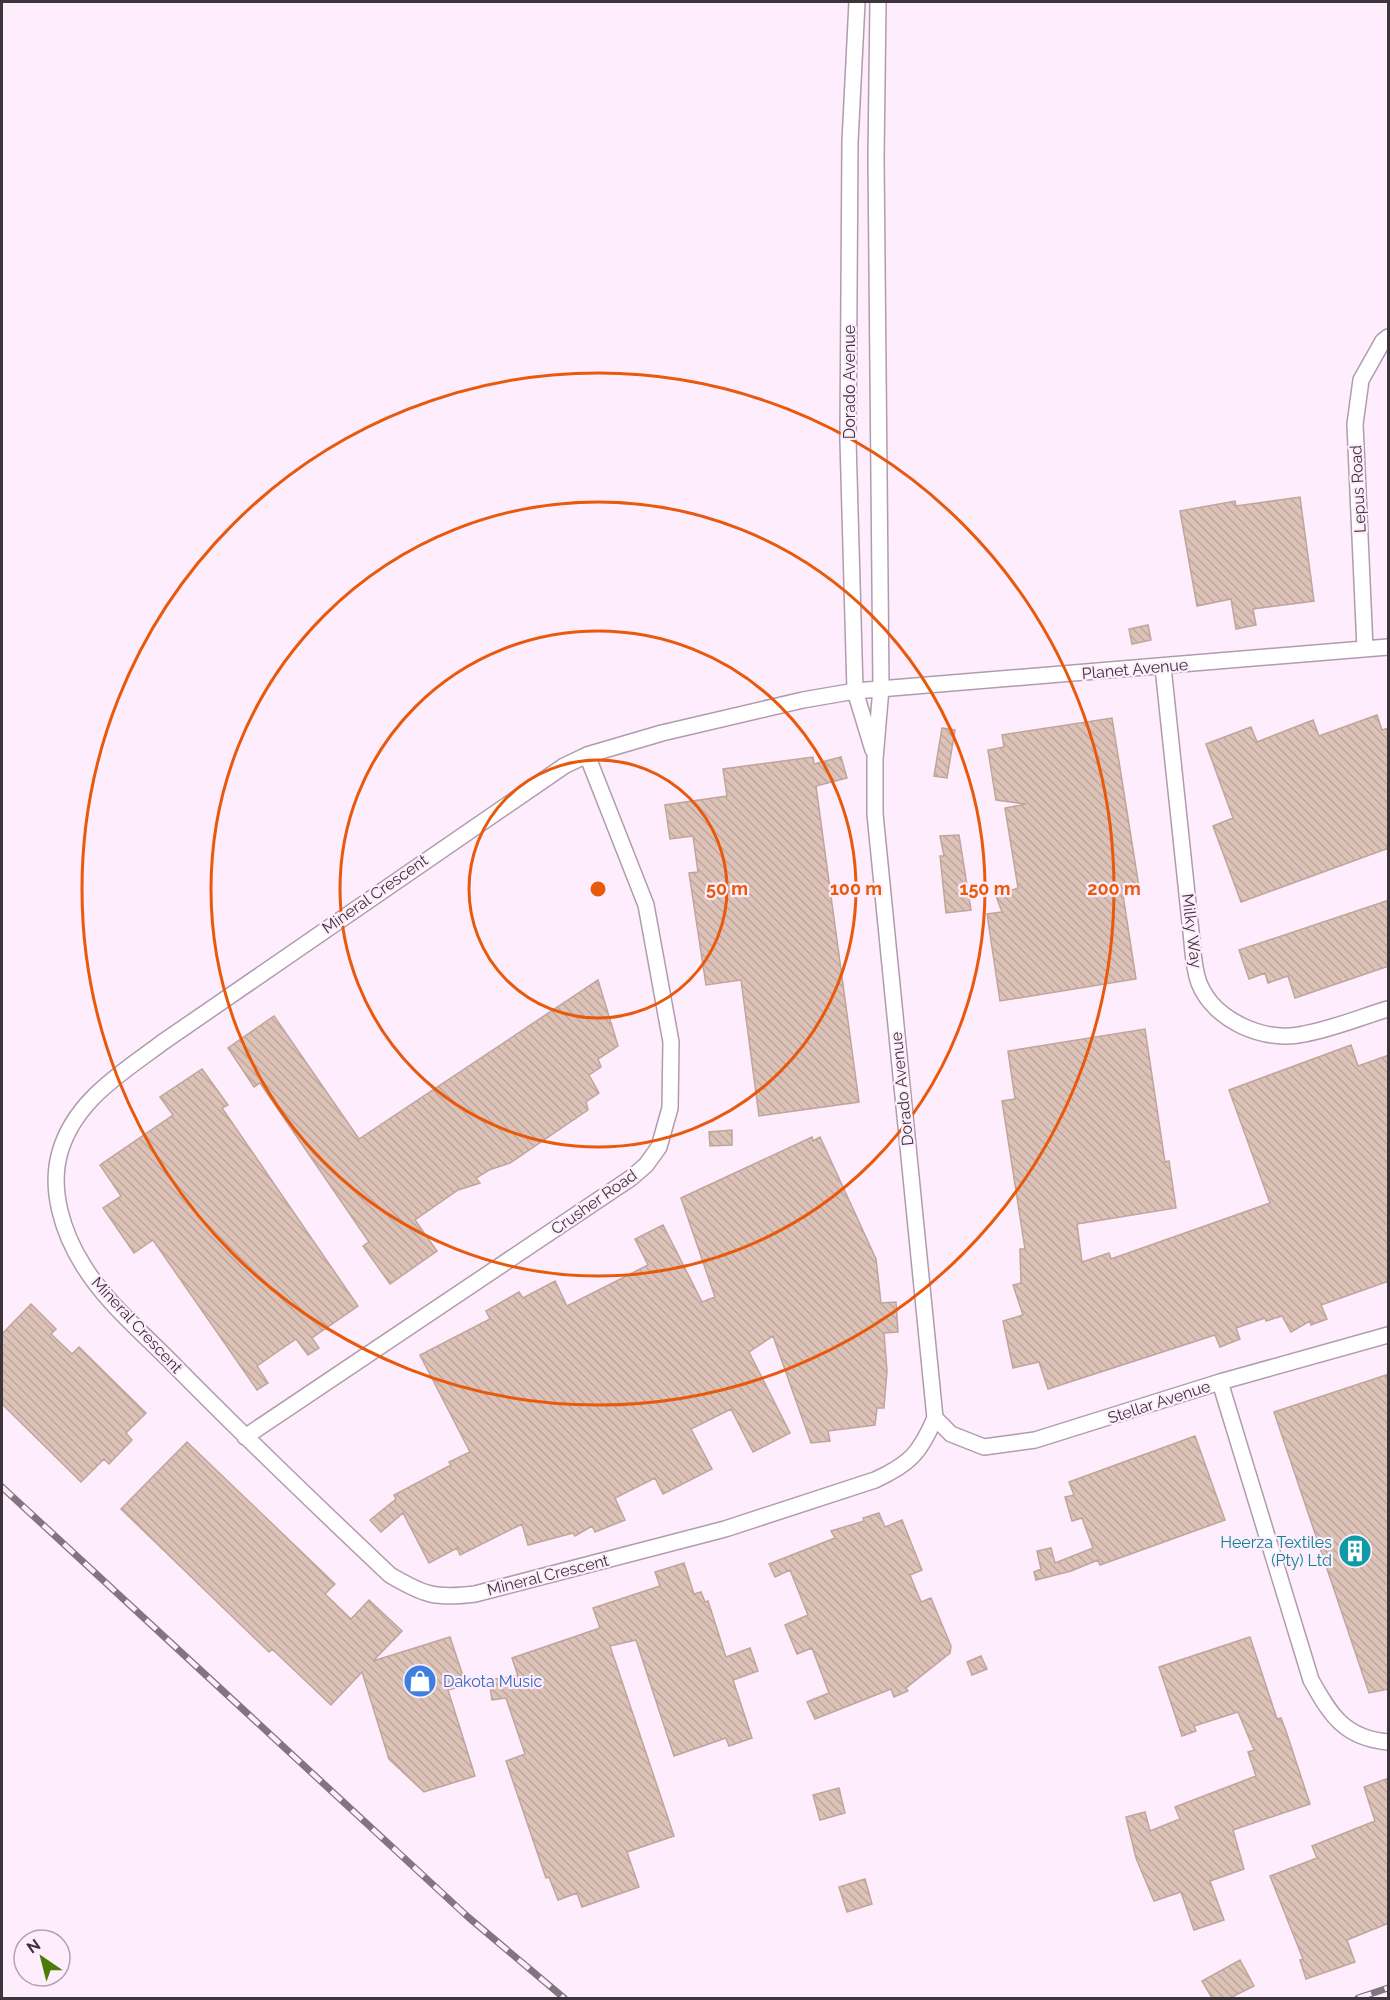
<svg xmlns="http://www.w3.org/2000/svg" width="1390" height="2000" viewBox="0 0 1390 2000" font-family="Raleway,sans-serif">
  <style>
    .building { fill: url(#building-back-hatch); stroke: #bfa59b; stroke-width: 1.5 }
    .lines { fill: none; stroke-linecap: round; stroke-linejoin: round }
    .street-casing { stroke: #b09cae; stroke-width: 18 }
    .street { stroke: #fff; stroke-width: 15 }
    .rail-casing { stroke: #817680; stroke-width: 7 }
    .rail { stroke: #feedfc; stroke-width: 4.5; stroke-dasharray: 14; stroke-linecap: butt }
    .ring { fill: none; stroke: #e8590c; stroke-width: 3 }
    .labels { text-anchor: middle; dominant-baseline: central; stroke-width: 4.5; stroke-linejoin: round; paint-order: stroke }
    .street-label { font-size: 16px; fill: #3c343b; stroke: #feedfc }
    .culture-label { font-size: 16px; fill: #0d838f; stroke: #feedfc; text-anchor: end }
    .shop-label { font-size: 16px; fill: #366cbe; stroke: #feedfc; text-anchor: start }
    .centre { fill: #e8590c; stroke: #feedfc; stroke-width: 3 }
    .ring-label { font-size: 18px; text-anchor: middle; font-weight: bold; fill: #e8590c; stroke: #feedfc; stroke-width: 4.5; stroke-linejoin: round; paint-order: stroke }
  </style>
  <defs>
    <pattern id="building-back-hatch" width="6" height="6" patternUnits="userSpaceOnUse" patternTransform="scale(1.5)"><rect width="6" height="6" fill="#ddc2b8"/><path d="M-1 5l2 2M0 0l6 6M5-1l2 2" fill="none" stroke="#bfa79f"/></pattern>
  </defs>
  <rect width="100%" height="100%" fill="#feedfc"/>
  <path class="building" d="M1300 497 1314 601 1253 609 1256 625 1236 629 1231 599 1197 606 1180 511 1235 501 1236 506Z
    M1148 625 1151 640 1132 644 1129 629Z
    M1377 715 1382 730 1389 728V848L1241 902 1213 826 1233 818 1206 744 1251 727 1257 742 1313 720 1319 736Z
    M1112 718 1140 893 1123 895 1136 979 1000 1001 987 914 1002 912 996 896 1018 888 1005 808 1026 804 996 800 988 750 1004 747 1002 735Z
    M942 728 955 730 947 778 934 776Z
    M813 757 814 764 841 757 847 778 816 786 859 1102 759 1116 741 980 706 985 689 873 698 872 693 836 670 839 665 805 727 796 723 769Z
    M959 835 971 910 946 913 940 856H944L940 836Z
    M1389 900V966L1295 998 1288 976 1268 983 1265 973 1249 979 1239 950Z
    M598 980 618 1046 598 1059 601 1067 589 1075 599 1093 586 1102 588 1110 510 1163 489 1170 476 1178 480 1183 458 1190 415 1220 437 1251 390 1284 363 1246 369 1242 260 1083 254 1087 228 1048 274 1016 359 1139Z
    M1145 1029 1165 1162 1169 1161 1176 1208 1077 1224 1082 1262 1109 1253 1111 1259 1270 1203 1229 1090 1351 1045 1358 1066 1389 1055V1281L1321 1305 1327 1319 1311 1325 1310 1321 1291 1332 1282 1316 1266 1321 1265 1318 1236 1328 1240 1339 1220 1347 1215 1335 1048 1389 1039 1362 1013 1368 1003 1321 1023 1315 1013 1285 1021 1283 1020 1249H1025L1002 1101 1015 1099 1008 1051Z
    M202 1069 228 1105 222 1108 358 1306 312 1338 319 1348 308 1355 296 1339 257 1366 268 1383 257 1390 153 1240 134 1253 103 1208 121 1196 100 1165 173 1115 160 1097Z
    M732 1130V1145L710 1146 709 1132Z
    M812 1137 813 1141 820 1137 876 1259 881 1303 896 1302 898 1332 884 1333 887 1371 884 1408H877L875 1425 828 1431 830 1441 811 1443 773 1336 749 1352 790 1433 753 1452 731 1409 691 1429 712 1469 663 1494 655 1478 615 1498 625 1520 595 1532 592 1526 575 1536 573 1533 528 1545 522 1524 460 1555 457 1548 429 1563 403 1513 381 1532 370 1520 396 1499 394 1495 451 1465 449 1462 470 1452 420 1355 490 1319 486 1311 519 1292 523 1298 555 1281 567 1306 648 1265 635 1239 663 1225 702 1302 715 1297 681 1198Z
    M31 1304 56 1329 51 1334 72 1354 79 1347 146 1413 126 1433 132 1440 109 1464 104 1459 81 1482 2 1404V1334Z
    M1389 1374V1689L1369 1693 1274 1412Z
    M1195 1436 1225 1520 1100 1565 1098 1560 1071 1571 1036 1580 1034 1572 1041 1569 1037 1551 1051 1548 1055 1563 1093 1548 1082 1518 1072 1521 1065 1497 1074 1495 1069 1482Z
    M187 1442 335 1584 325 1594 351 1619 369 1600 402 1631 373 1661 450 1637 466 1685 448 1690 475 1776 424 1792 389 1759 362 1672 331 1705 272 1649 269 1652 121 1509Z
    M879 1513 885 1527 902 1520 922 1570 910 1575 921 1602 931 1598 951 1646 950 1653 906 1688 908 1691 894 1697 891 1689 815 1719 807 1702 829 1693 812 1648 797 1654 785 1625 808 1615 790 1570 775 1577 769 1564 835 1538 831 1531 864 1521 863 1518Z
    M684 1563 694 1594 701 1592 705 1602 708 1601 726 1657 750 1648 758 1671 733 1680 752 1738 729 1746 726 1738 674 1756 636 1640 610 1646 674 1836 627 1852 639 1887 582 1907 577 1893 558 1900 549 1877 546 1878 506 1761 525 1754 506 1698 492 1700 489 1680 518 1676 512 1658 600 1628 593 1608 660 1586 655 1572Z
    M1250 1637 1277 1719 1281 1718 1286 1731 1310 1804 1233 1830 1244 1869 1210 1881 1224 1920 1194 1930 1181 1892 1154 1901 1136 1858 1126 1817 1145 1812 1150 1831 1180 1819 1175 1807 1256 1776 1248 1752 1254 1750 1238 1712 1194 1726 1196 1731 1182 1736 1159 1667Z
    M981 1656 987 1669 972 1675 967 1662Z
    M1389 1778V1923L1347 1940 1355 1962 1306 1979 1300 1960 1303 1959 1270 1876 1317 1858 1312 1846 1375 1821 1364 1787Z
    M839 1788 845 1813 820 1820 813 1795Z
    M865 1879 872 1904 847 1912 839 1887Z
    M1240 1960 1254 1986 1230 1998H1212L1202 1981Z"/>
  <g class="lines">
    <defs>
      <path id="street" d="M857 2 850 142 848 440 855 691 873 750
        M878 2 876 158 881 688 875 759V814L935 1418C920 1453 910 1464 875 1480L725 1529 475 1594C435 1599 424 1595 390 1575 317 1506 245 1437 175 1366 144 1334 106 1303 83 1265 63 1233 49 1190 60 1152 75 1100 122 1073 163 1042L564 766 587 755 662 733 803 700 855 691 1388 647
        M1365 649 1355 424 1361 380 1383 341 1388 337
        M1163 667 1191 932C1193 949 1193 967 1199 983 1214 1021 1265 1043 1304 1034 1332 1029 1361 1017 1388 1009
        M1220 1382 1311 1680C1331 1716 1345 1738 1388 1742
        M935 1418 951 1434 984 1447 1035 1440 1220 1382 1388 1335
        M245 1437 631 1178 646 1165 659 1147 670 1108 671 1042 646 905 587 755"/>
    </defs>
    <use href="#street" class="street-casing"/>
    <use href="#street" class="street"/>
    <defs>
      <path id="rail" d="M2 1487 468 1917 564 1998
        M1358 1998 1388 1988"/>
    </defs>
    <use href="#rail" class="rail-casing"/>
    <use href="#rail" class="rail"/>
  </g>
  <g class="ring">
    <circle cx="598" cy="889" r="129"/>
    <circle cx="598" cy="889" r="258"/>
    <circle cx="598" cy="889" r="387"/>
    <circle cx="598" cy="889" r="516"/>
  </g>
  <defs>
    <symbol id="building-disc" viewBox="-11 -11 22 22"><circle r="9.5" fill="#0f9aa8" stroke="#feedfc"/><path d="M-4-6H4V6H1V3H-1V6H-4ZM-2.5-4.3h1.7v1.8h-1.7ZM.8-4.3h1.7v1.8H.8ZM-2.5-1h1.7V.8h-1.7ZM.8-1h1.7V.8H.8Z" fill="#fff"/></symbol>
    <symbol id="shop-disc" viewBox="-11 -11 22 22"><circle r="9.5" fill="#3f7fe0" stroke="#feedfc"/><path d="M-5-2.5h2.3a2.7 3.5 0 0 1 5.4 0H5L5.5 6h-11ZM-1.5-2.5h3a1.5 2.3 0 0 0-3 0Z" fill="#fff"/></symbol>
  </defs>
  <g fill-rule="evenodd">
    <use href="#building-disc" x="1336" y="1532" width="38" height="38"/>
    <use href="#shop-disc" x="401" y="1662" width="38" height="38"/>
  </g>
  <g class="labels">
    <g class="street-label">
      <text transform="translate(849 382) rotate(-90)">Dorado Avenue</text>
      <text transform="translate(1358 489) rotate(-93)">Lepus Road</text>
      <text transform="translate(1135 669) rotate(-5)">Planet Avenue</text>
      <text transform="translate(375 894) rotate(-35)">Mineral Crescent</text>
      <text transform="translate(1192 931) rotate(83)">Milky Way</text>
      <text transform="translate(902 1089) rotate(-96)">Dorado Avenue</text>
      <text transform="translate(594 1202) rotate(-35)">Crusher Road</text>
      <text transform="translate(137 1325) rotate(47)">Mineral Crescent</text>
      <text transform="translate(1159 1402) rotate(-18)">Stellar Avenue</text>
      <text transform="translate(548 1575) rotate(-14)">Mineral Crescent</text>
    </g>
    <g class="culture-label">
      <text x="1332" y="1542">Heerza Textiles<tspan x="1332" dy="18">(Pty) Ltd</tspan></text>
    </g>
    <g class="shop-label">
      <text x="443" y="1681">Dakota Music</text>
    </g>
  </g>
  <circle cx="598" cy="889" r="9" class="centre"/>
  <g class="ring-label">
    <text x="727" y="895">50 m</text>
    <text x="856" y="895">100 m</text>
    <text x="985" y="895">150 m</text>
    <text x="1114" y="895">200 m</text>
  </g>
  <rect width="1390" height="2000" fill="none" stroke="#3c343b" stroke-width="6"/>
  <g transform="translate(42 1958) rotate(325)"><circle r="28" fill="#feedfc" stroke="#b0a3af" stroke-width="1.5"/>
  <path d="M0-4.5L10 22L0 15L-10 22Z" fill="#4b7c07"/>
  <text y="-9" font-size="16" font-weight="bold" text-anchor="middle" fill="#3c343b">N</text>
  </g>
</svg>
